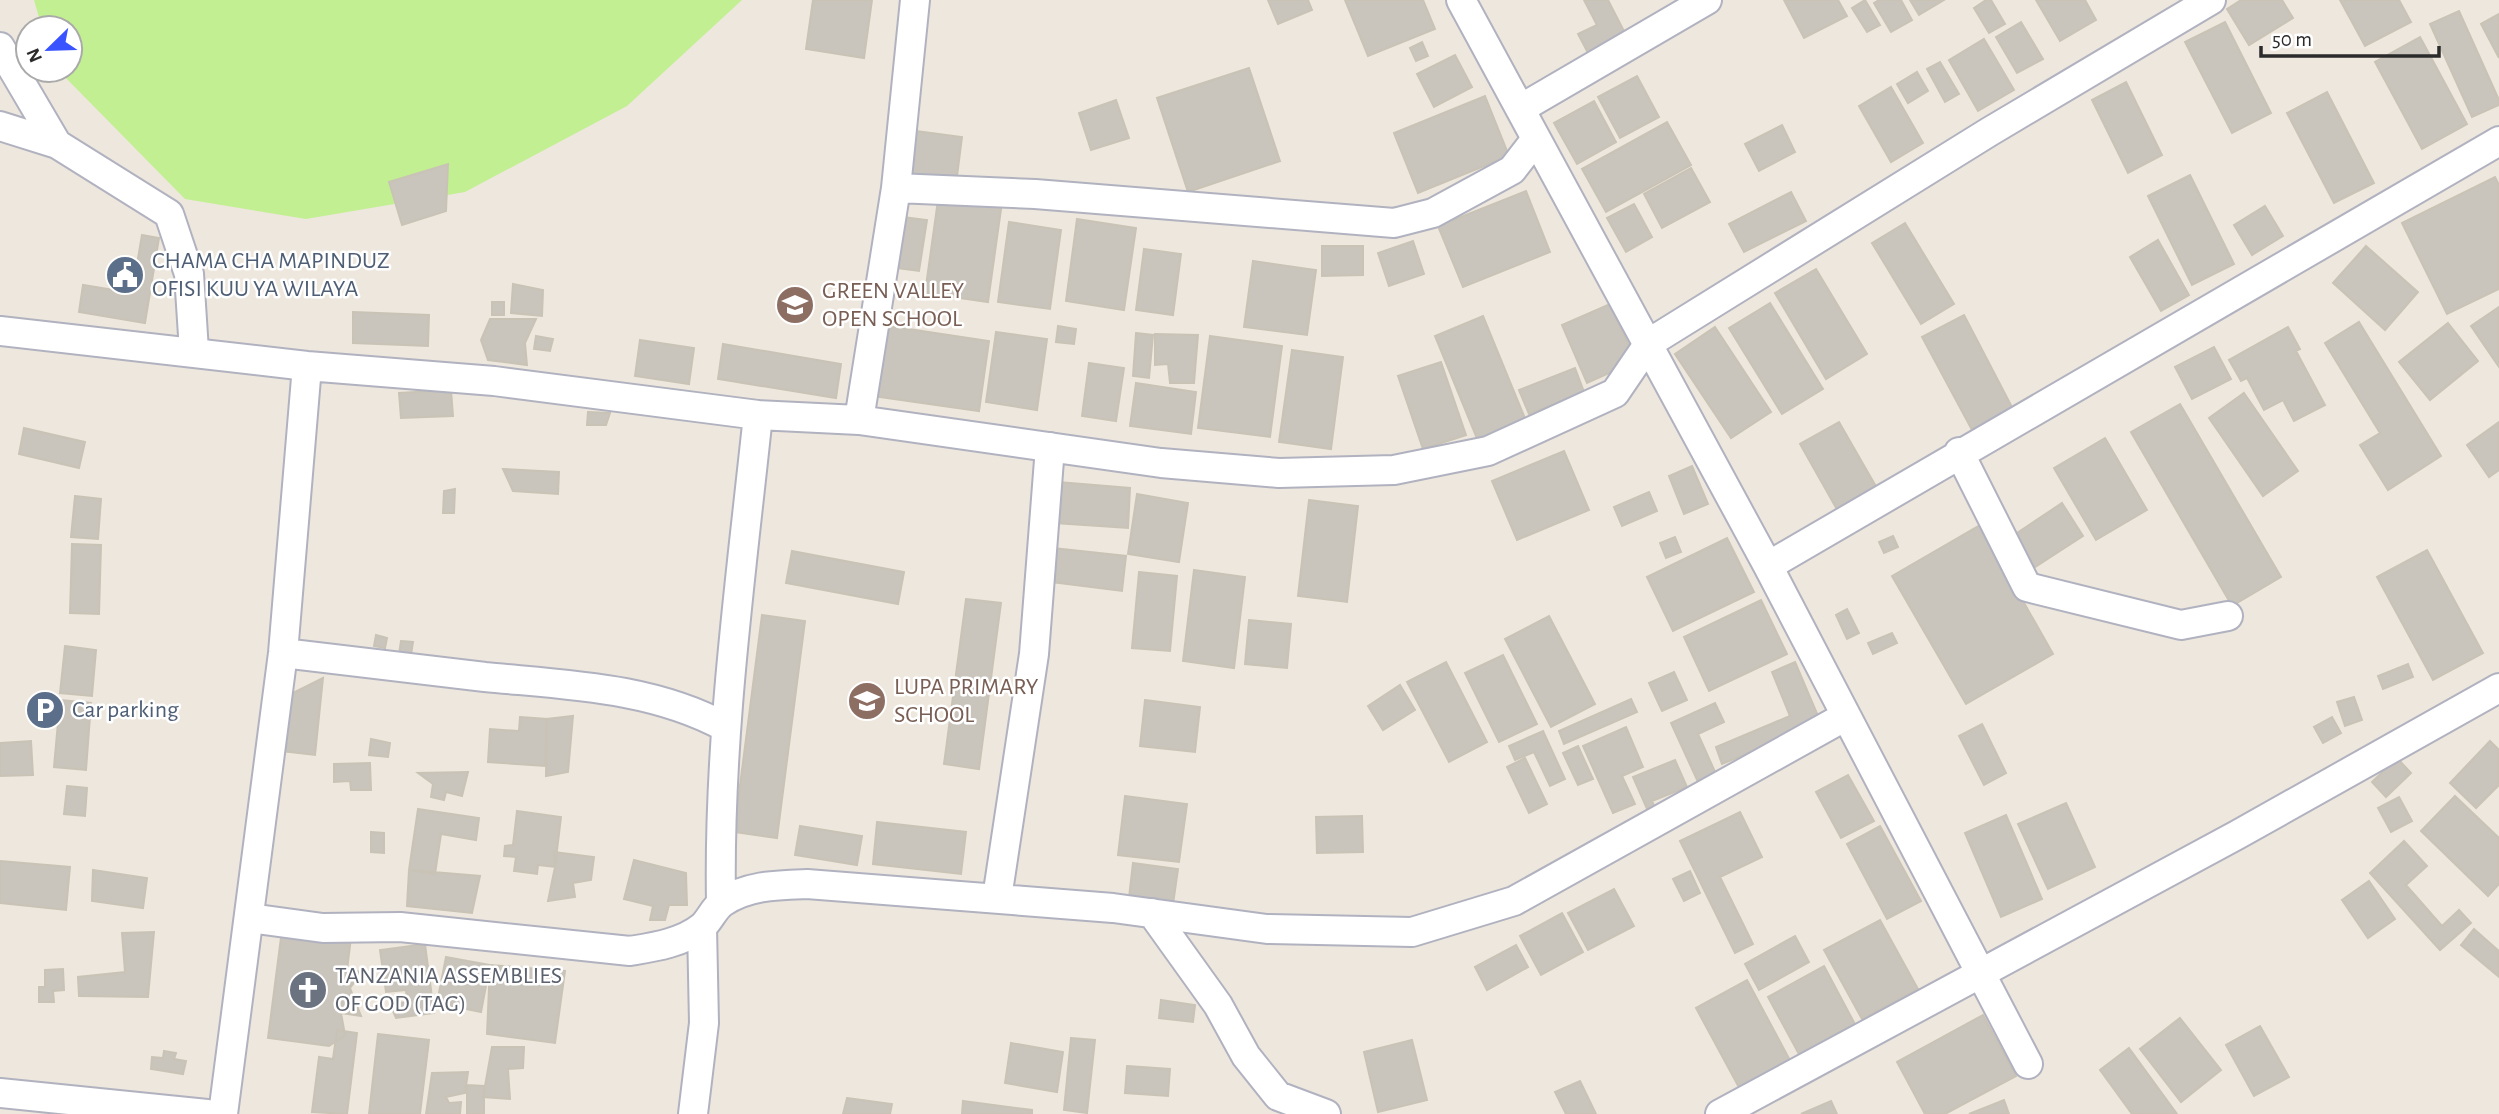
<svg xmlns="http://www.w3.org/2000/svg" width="2499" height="1114" viewBox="0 0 2499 1114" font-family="'Alegreya Sans',sans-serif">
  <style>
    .pitch { fill: #c2ef92 }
    .building { fill: #c9c4bc; stroke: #c9c3b6; stroke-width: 2 }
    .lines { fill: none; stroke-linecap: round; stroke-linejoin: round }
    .minor-casing { stroke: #b1b2c0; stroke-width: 32 }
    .minor { stroke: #fff; stroke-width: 28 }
    .labels { text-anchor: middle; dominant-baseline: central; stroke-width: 5; stroke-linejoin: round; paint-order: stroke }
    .service-label { font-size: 24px; fill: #4e5e75; stroke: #fff; text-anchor: start }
    .education-label { font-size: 24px; fill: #785e54; stroke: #fff; text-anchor: start }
    .worship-label { font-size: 24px; fill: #5b616d; stroke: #fff; text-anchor: start }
  </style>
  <rect width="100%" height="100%" fill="#eee7dd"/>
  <path class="pitch" d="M34 0H742L627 106 465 192 306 219 185 199 58 70H70V28H42Z"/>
  <path class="building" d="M813 0H872L864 58 806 49Z
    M1268 0H1308L1312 10 1278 24Z
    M1345 0H1423L1435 29 1368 56Z
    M1584 0H1608L1625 33 1588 53 1578 34 1597 25Z
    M1784 0H1838L1847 16 1804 38Z
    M1865 0 1880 25 1867 32 1852 8Z
    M1879 0H1901L1912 20 1891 32 1874 3Z
    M1910 0H1944L1919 15Z
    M1986 0H1991L2005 24 1989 33 1974 8Z
    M2036 0H2085L2096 20 2060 41Z
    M2241 0H2282L2293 18 2249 45 2227 9Z
    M2340 0H2399L2411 22 2365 46Z
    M2459 11 2499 100V105L2472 117 2430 24Z
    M2499 14V58L2481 24Z
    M2021 22 2043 59 2017 73 1996 37Z
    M2225 22 2271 113 2232 133 2185 42Z
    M2420 37 2467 124 2422 149 2375 62Z
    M1984 39 2014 90 1978 111 1949 60Z
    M1422 42 1428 56 1416 61 1410 48Z
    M1455 55 1472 87 1434 107 1417 74Z
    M1940 62 1959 94 1945 102 1927 69Z
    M1249 68 1280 161 1188 192 1157 98Z
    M1917 72 1928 91 1908 103 1897 84Z
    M1637 76 1659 117 1620 138 1598 97Z
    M2126 82 2162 155 2128 173 2092 100Z
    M1891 87 1923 143 1891 162 1859 106Z
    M2327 92 2374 183 2334 203 2287 113Z
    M1485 96 1509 156 1418 193 1394 133Z
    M1116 100 1129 138 1091 150 1079 113Z
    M1594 101 1616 142 1577 164 1554 123Z
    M1667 122 1691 165 1606 212 1582 169Z
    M1782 125 1795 152 1759 171 1745 144Z
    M916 131 962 137 956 184 910 177Z
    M448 164 446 211 402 225 389 182Z
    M1691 168 1710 202 1662 228 1644 194Z
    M2190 175 2234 264 2192 285 2148 196Z
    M2495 177 2499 185V289L2447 314 2402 223Z
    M1526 191 1550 252 1463 287 1438 226Z
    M1791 192 1806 221 1744 252 1729 224Z
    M939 193 1002 202 988 302 925 293Z
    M1634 204 1652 237 1626 252 1607 218Z
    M2265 206 2283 236 2252 255 2234 225Z
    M903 217 927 220 919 271 896 268Z
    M1077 219 1136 228 1124 310 1066 301Z
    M1009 222 1061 230 1050 309 998 302Z
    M1905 223 1954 304 1921 324 1872 243Z
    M142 235 159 238 145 323 79 312 83 285 132 293Z
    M2158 240 2189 295 2161 311 2130 257Z
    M1413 241 1424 274 1389 286 1378 253Z
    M1322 246H1363V275L1322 276Z
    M2366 246 2418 292 2385 330 2333 283Z
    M1144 249 1181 254 1173 315 1136 310Z
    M1253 261 1316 270 1307 335 1244 327Z
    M1816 269 1867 354 1826 379 1775 293Z
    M513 284 543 290 542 316 511 313Z
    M492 302H504V315H492Z
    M1770 303 1823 389 1782 414 1729 328Z
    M1610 304 1636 361 1587 383 1562 325Z
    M2499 307V367L2471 326Z
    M353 312 429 315 428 346 353 343Z
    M1964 315 2013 409 1972 430 1922 337Z
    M1483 316 1526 421 1478 441 1435 336Z
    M490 319H536L525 343 527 365 488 360 481 340Z
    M2359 322 2441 456 2388 490 2360 445 2380 433 2325 343Z
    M2448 323 2478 361 2430 400 2399 362Z
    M882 325 989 341 979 411 872 396Z
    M1058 326 1076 329 1074 344 1056 342Z
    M1715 327 1771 412 1731 438 1675 354Z
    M2288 327 2300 349 2296 351 2325 405 2294 421 2283 400 2264 410 2247 378 2241 381 2229 360Z
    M996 332 1047 339 1037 410 986 402Z
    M1136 333 1153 335 1149 378 1133 376Z
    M1155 334 1198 335 1194 383H1170L1168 364 1155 365Z
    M536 336 553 339 550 351 534 349Z
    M1210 336 1282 346 1270 437 1198 428Z
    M640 340 694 348 689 384 635 376Z
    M723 344 841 364 836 398 718 379Z
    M2214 347 2231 379 2192 399 2175 367Z
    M1292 350 1343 357 1331 449 1279 442Z
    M1441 362 1466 435 1423 449 1398 376Z
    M1089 363 1124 368 1116 421 1082 416Z
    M1575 368 1584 392 1529 414 1519 390Z
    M1136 383 1196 392 1191 434 1130 426Z
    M451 390 453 416 401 418 399 393Z
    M2244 393 2298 471 2263 496 2209 418Z
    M2180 404 2281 577 2232 606 2131 432Z
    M588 412 610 413 606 425H587Z
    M1839 422 1878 490 1839 513 1800 444Z
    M2499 422V470L2489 477 2467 445Z
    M24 428 85 442 79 468 19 454Z
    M2105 438 2147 510 2096 540 2054 468Z
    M1564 451 1589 510 1517 540 1492 481Z
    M1692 466 1708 504 1684 514 1669 476Z
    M503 469 559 472 558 494 513 491Z
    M1058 482 1130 488 1128 528 1055 523Z
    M455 489 454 513H443L444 491Z
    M1649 492 1657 511 1622 526 1614 507Z
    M1137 494 1188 503 1179 562 1128 554Z
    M75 496 101 499 98 539 71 537Z
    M1309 500 1358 506 1347 602 1298 596Z
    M2062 503 2083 536 2026 573 2005 541Z
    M1980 525 2053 654 1966 704 1892 576Z
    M1893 536 1898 547 1884 553 1879 542Z
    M1675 537 1681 552 1666 558 1660 543Z
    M1727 538 1754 592 1673 631 1647 577Z
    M72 544 101 545 99 614 70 613Z
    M1053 548 1126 556 1122 591 1050 582Z
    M2427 550 2483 653 2433 680 2377 577Z
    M792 551 904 572 898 604 786 583Z
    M1194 570 1245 577 1234 668 1183 661Z
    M1139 572 1177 576 1170 651 1132 648Z
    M966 599 1001 603 979 769 944 764Z
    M1761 600 1787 654 1709 691 1684 637Z
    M1847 609 1859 633 1847 639 1836 615Z
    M762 615 805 621 777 838 734 832Z
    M1549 616 1595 704 1551 727 1505 639Z
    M1249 620 1291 624 1287 668 1245 664Z
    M1892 633 1897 643 1873 654 1868 643Z
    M376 635 387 638 385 648 374 646Z
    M401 641 413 642 411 655 399 654Z
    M65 646 96 650 92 696 60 693Z
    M1503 655 1537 724 1499 742 1465 673Z
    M1446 662 1487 742 1449 762 1407 682Z
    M1795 662 1821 723 1722 764 1716 747 1790 716 1772 672Z
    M2408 664 2413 677 2383 689 2378 676Z
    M1674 672 1687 700 1662 711 1649 683Z
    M323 678 315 755 282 751 287 696Z
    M1400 685 1415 710 1383 730 1368 706Z
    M2354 697 2362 720 2345 726 2337 702Z
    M1631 699 1637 712 1564 744 1559 731Z
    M60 700 91 703 86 770 54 767Z
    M1145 700 1200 707 1195 752 1140 746Z
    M1715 703 1724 722 1698 734 1716 774 1698 782 1671 723Z
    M573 716 568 772 546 776 547 719Z
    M520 717 547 719 545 766 488 762 490 729 519 731Z
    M2332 717 2341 733 2323 743 2314 727Z
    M1982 724 2006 773 1984 785 1959 736Z
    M1626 727 1643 767 1622 776 1635 804 1613 813 1583 746Z
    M1543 731 1565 779 1550 786 1534 752 1515 760 1509 746Z
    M371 739 390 743 388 757 369 755Z
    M31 741 33 775 0 776V743Z
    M2490 741 2499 750V785L2476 808 2450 783Z
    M1578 746 1593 779 1578 785 1563 753Z
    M1525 758 1547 804 1529 813 1507 767Z
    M2397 758 2411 773 2386 797 2372 782Z
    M1675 760 1687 787 1652 801 1658 815 1651 818 1633 777Z
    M370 763 371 790H351L350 781 334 782V764Z
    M468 772 462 796 446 792 444 800 431 797 433 784 418 773Z
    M1848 775 1874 821 1841 838 1816 792Z
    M67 786 87 788 85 816 64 814Z
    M1125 796 1187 804 1179 862 1118 855Z
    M2455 796 2499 838V884L2488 896 2421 831Z
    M2399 797 2412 821 2391 832 2378 808Z
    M2066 803 2095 867 2048 889 2018 824Z
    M418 809 479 818 476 840 441 834 435 874 409 870Z
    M517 811 561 817 555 867 538 865 537 874 514 871 516 857 504 856 505 846 513 845Z
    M1740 812 1762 857 1720 877 1753 944 1735 953 1680 841Z
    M2006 815 2042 899 2001 917 1965 833Z
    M1362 816 1363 852 1317 853 1316 817Z
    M877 822 966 832 961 874 873 864Z
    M800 826 862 836 857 865 795 855Z
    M1880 826 1921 901 1887 919 1847 844Z
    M371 832 384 833V853L371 852Z
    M2404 841 2427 866 2406 885 2442 926 2459 910 2471 923 2440 950 2370 873Z
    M554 852 594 857 591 880 573 883 575 897 548 901 555 867Z
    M634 860 686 873 687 905H669L665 920H650L653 906 624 899Z
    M0 861 70 867 66 910 0 903Z
    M1133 863 1178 869 1173 904 1129 898Z
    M93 870 147 878 143 908 92 901Z
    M409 870 480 876 472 913 407 906Z
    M1690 871 1700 893 1684 901 1673 879Z
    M2369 881 2395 919 2368 938 2342 900Z
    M1614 889 1634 926 1588 950 1568 913Z
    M1562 913 1583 952 1541 975 1520 936Z
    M1880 920 1918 989 1862 1019 1824 950Z
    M283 922 352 930 347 970 362 972 350 988 361 1016 341 1013 345 1035 329 1046 268 1038Z
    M2474 929 2499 951V977L2461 945Z
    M154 932 148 997 79 996 78 977 125 972 122 933Z
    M1795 936 1809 962 1759 990 1745 964Z
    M425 944 434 1013 396 1018 390 1004 407 1002 406 990 386 992 380 950Z
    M1516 945 1528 967 1487 990 1475 967Z
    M446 957 490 965 481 1012 437 1003Z
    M490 965 565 971 555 1043 487 1034Z
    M1824 966 1857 1028 1801 1058 1768 997Z
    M63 969 64 990 53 991 54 1002H39V987H45V970Z
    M1747 980 1793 1066 1742 1093 1696 1008Z
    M1161 1000 1195 1005 1193 1022 1159 1018Z
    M1983 1015 2016 1076 1945 1114H1925L1897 1062Z
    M2180 1018 2221 1070 2181 1102 2140 1049Z
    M2260 1026 2289 1077 2254 1096 2226 1045Z
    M337 1030 357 1033 347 1114 312 1112 319 1057 333 1059Z
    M378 1034 429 1040 420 1114H369Z
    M1071 1038 1095 1040 1087 1113 1064 1110Z
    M1412 1040 1427 1100 1378 1112 1364 1052Z
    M1011 1043 1063 1052 1057 1092 1005 1083Z
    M492 1047H524L523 1068 508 1069 510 1099 483 1097Z
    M2129 1048 2177 1114H2132L2100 1070Z
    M164 1051 176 1053 174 1059 186 1061 183 1074 151 1069 152 1057 163 1058Z
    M1127 1066 1170 1069 1168 1096 1125 1093Z
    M468 1072 465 1093 446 1097 449 1103 461 1102 460 1114H426L432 1073Z
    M1580 1081 1596 1114H1566L1555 1092Z
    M467 1085 484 1086V1114H467Z
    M847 1098 892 1104 890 1114H843Z
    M2004 1100 2009 1114H1969Z
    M963 1101 1032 1110V1114H962Z
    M1831 1101 1837 1114H1801Z"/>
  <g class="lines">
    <defs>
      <path id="minor" d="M1461 0 1768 566 2028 1064
        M0 47 57 144
        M1520 109 1707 0
        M0 126 57 144 169 214 189 274 194 351
        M896 188 1035 194 1394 223 1433 213 1512 170 1536 139
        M0 331 307 366 494 381 758 415 859 420 1161 463 1279 473 1394 470 1488 451 1615 393 1649 343 1989 132 2211 0
        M859 420 896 188 915 0
        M1959 452 2027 587 2181 625 2228 616
        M1768 566 2499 141
        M283 653C351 661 418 669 485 677 566 685 652 687 725 727
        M997 898 1034 654 1050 447
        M721 903C718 739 741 577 758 415
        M1152 913 1218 1005 1246 1056 1278 1096 1326 1114
        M249 918 323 928 400 927 630 951C654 947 682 943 702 927 710 920 714 908 723 902 748 885 778 885 807 884L1113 908 1267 929 1412 932 1514 901 1846 716
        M0 1093 207 1114
        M223 1114 283 653 307 366
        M693 1114 704 1023 702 927
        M1720 1114 2237 835 2499 688"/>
    </defs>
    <use href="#minor" class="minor-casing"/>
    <use href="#minor" class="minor"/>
  </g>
  <defs>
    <symbol id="civic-disc" viewBox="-11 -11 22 22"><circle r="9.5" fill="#5c6f8a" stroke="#fff"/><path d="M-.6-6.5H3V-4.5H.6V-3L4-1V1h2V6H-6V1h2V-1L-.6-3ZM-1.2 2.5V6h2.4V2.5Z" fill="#fff"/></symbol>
    <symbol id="school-disc" viewBox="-11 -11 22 22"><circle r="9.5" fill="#8d6e63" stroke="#fff"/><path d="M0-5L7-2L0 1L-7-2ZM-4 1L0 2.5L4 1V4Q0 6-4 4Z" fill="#fff"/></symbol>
    <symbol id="parking-disc" viewBox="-11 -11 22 22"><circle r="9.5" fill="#5c6f8a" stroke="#fff"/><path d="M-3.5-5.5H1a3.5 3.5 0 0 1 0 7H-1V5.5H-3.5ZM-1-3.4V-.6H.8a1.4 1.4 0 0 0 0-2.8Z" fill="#fff"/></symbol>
    <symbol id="church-disc" viewBox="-11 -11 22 22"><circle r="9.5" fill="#6b7280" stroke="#fff"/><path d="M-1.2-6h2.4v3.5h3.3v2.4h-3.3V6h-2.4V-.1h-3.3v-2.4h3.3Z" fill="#fff"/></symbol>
  </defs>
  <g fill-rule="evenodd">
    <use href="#civic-disc" x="103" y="253" width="44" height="44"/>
    <use href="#school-disc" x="773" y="283" width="44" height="44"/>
    <use href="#school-disc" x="845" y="679" width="44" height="44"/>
    <use href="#parking-disc" x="23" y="688" width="44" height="44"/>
    <use href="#church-disc" x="286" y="968" width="44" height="44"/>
  </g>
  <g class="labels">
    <g class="service-label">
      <text x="152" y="261">CHAMA CHA MAPINDUZ<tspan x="152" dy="28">OFISI KUU YA WILAYA</tspan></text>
      <text x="72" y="710">Car parking</text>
    </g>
    <g class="education-label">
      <text x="822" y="291">GREEN VALLEY<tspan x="822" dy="28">OPEN SCHOOL</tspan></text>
      <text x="894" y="687">LUPA PRIMARY<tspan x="894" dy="28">SCHOOL</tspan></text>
    </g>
    <g class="worship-label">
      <text x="335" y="976">TANZANIA ASSEMBLIES<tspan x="335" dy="28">OF GOD (TAG)</tspan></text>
    </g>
  </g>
  <g transform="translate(49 49) rotate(247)"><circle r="33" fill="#ffffff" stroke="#aaaaaa" stroke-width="2"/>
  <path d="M0-5L12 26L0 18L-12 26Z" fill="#3853ff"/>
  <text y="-10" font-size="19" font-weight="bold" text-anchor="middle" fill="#2b2b2b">N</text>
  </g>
  <path d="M2261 46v10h178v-10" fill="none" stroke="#2b2b2b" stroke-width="3.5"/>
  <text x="2272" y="46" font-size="21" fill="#2b2b2b" stroke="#ffffff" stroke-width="5" paint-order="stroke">50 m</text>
</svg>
